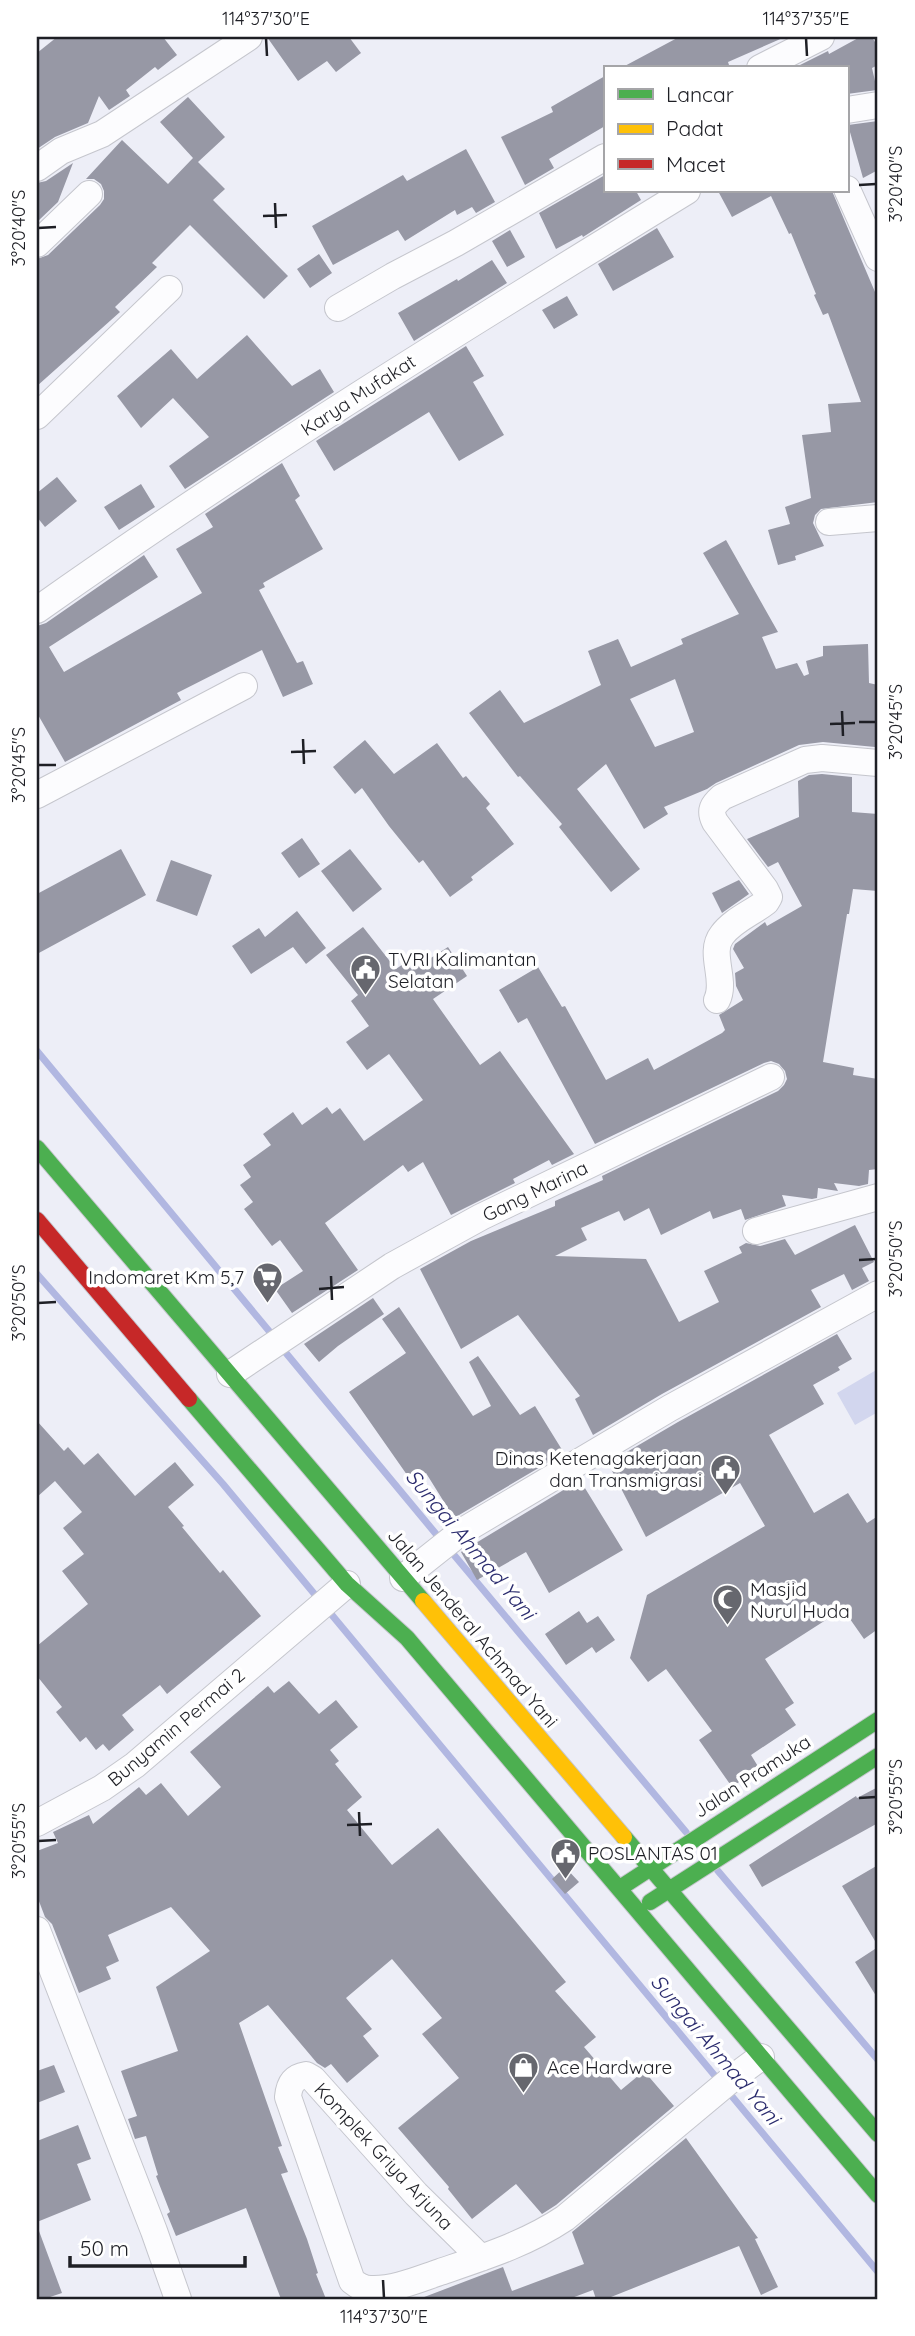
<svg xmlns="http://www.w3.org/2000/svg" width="915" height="2336" viewBox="0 0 915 2336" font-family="Quicksand,sans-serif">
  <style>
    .green { fill: #d2d6ee }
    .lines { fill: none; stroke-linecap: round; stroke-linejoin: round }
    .stream { stroke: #b1b7e1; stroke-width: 7 }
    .building { fill: #9798a5; fill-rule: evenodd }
    .street-casing { stroke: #c5c6cd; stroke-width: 28 }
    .fast-casing { stroke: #c5c6cd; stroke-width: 18 }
    .slow-casing { stroke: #c5c6cd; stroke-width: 18 }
    .jam-casing { stroke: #c5c6cd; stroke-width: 18 }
    .street { stroke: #fcfcfe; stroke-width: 26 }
    .fast { stroke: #4caf50; stroke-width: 16 }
    .slow { stroke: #ffc107; stroke-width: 16 }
    .jam { stroke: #c62828; stroke-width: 16 }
    .ticks { fill: none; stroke: #1e1f25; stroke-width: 2.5 }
    .labels { text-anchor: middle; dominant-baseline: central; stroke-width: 7; stroke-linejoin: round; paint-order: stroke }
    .street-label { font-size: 19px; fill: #1e1f25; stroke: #fff }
    .poi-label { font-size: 19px; fill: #1e1f25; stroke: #fff; text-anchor: start }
    .water-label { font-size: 21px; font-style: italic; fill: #2b2c6e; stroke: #fff }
    .neatline { fill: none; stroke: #1e1f25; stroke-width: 2.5 }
    .ticks-label { font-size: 18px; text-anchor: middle; fill: #1e1f25 }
  </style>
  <rect width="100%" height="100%" fill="#edeef7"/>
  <path class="green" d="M878 1369V1412L855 1425 837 1393Z"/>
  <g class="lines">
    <path class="stream" d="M37 1051 274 1337
      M37 1274 223 1484 878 2272
      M281 1347 441 1540
      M449 1549 686 1832
      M718 1871 878 2060"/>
  </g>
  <path class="building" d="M57 37H163L177 55 158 70 155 67 126 90 130 96 109 110 99 96 88 123 55 137 37 149V53Z
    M267 37H349L361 53 336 72 327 61 298 81Z
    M679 37H785L728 62 730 68H621Z
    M860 37H872L878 47V65L872 68 877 90 847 94V68H794L828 51 829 54Z
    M605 76V126L549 159 554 168 525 185 501 137 553 112 551 107Z
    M188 97 225 137 198 162 225 189 213 200 288 276 264 299 190 225 152 263 157 267 115 307 120 312 37 386V259L48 255 100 205 104 199V191L101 184 94 179H86L122 140 168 184 193 158 160 122Z
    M878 121V170L863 178 848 125Z
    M466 149 495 202 476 213 472 207 457 215 455 210 405 241 398 230 333 265 312 226 403 175 407 181Z
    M73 163 58 202 37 222V183L46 181Z
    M605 175V191H636L641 200 583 237 582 235 556 249 539 213Z
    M718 191H832L878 299V502L821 509 815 515 813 523 824 546 795 556 796 560 778 565 768 530 790 524 785 507 811 498 802 435 831 432 828 404 861 402 828 313 823 315 814 295 816 294 791 233 789 234 771 196 732 217Z
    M657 228 674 257 613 291 598 264Z
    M510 230 525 257 507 267 492 241Z
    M319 254 332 273 310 288 297 269Z
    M492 260 507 283 414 341 398 313 457 279 458 281Z
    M567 296 578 315 554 329 542 310Z
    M247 335 292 386 320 369 334 392 185 489 169 466 209 437 173 398 141 428 117 396 171 349 197 379Z
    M466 346 484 376 473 382 504 435 459 461 429 412 334 471 316 441Z
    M282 463 300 496 295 500 323 549 263 583 265 587 259 590 297 663 303 661 313 684 283 697 262 650 177 693 181 700 65 762 37 713V626L46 623 144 555 158 577 49 647 64 672 202 593 176 549 213 527 205 514Z
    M57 477 77 501 45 527 37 517V493Z
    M141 484 155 507 119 530 104 507Z
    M726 540 778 632 762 637 776 669 797 663 804 676 809 674 806 661 823 656V646L868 644 869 683 878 685 875 747 823 742 799 745 716 783 707 789 664 807 668 814 644 829 606 764 577 789 640 869 611 892 559 827 562 824 520 776 518 777 469 713 500 690 524 723 601 685 588 651 618 639 631 667 683 644 681 639 739 614 703 553ZM675 679 694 732 655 747 630 699Z
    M365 740 394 774 437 743 463 778 466 776 490 804 486 808 514 844 471 877 473 880 450 897 423 860 419 863 389 826 362 788 355 794 333 767Z
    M822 774 852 777V812L878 814V891L853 889 849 914H847L823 1062 854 1068 853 1075 878 1079V1169L869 1170 868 1184 859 1186 834 1183 838 1191 818 1188 817 1198 812 1199 782 1195 786 1206 745 1220 741 1209 713 1219 710 1211 661 1235 649 1208 624 1221 619 1211 581 1228 587 1240 555 1256 646 1259 679 1322 719 1302 704 1271 742 1253 739 1247 746 1243 760 1246 785 1239 795 1255 855 1225 874 1262 862 1268 869 1281 852 1290 844 1274 811 1290 821 1307 662 1394 593 1435 575 1399 580 1396 518 1315 461 1349 420 1269 471 1241 555 1206V1201L603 1180 602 1176 778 1091 784 1085 787 1079 785 1071 779 1064 771 1061 764 1063 595 1144 527 1018 518 1023 499 990 538 967 562 1007 565 1006 606 1080 648 1058 654 1070 722 1033 725 1030 719 1015 743 1000 736 986 735 973 744 968 733 949 735 944 765 922 767 926 802 906 778 862 768 867 747 839 799 817 798 781 809 775Z
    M302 838 320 864 299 878 281 853Z
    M121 849 146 895 37 954V894Z
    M350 849 382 889 353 912 321 871Z
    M171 860 212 875 197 916 156 901Z
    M739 880 749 894 722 913 712 893Z
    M297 911 326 948 306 964 293 947 251 974 232 946 259 928 265 937Z
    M363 927 396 969 406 962 412 970 448 947 467 976 433 999 480 1065 500 1051 574 1154 552 1165 549 1160 513 1179 515 1183 451 1215 423 1162 408 1172 403 1165 325 1223 358 1270 292 1313 275 1289 303 1271 280 1240 272 1246 244 1209 253 1202 240 1185 251 1177 243 1165 271 1145 263 1134 293 1112 302 1125 327 1107 332 1114 340 1108 364 1141 423 1100 389 1054 367 1070 346 1042 369 1026 351 1001 358 995 326 955Z
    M373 1298 384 1314 338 1346 319 1362 304 1344Z
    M399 1307 473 1416 491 1406 469 1362 478 1356 520 1415 535 1406 564 1453 454 1518 426 1473 412 1482 349 1392 406 1353 382 1319Z
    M837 1334 852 1359 838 1367 840 1370 813 1385 824 1404 769 1435 814 1513 848 1493 867 1523 878 1516V1629L864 1639 843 1609 765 1659 794 1703 785 1709 796 1725 751 1755 759 1768 732 1787 699 1740 712 1731 666 1669 648 1682 630 1658 647 1595 765 1526 740 1483 646 1537 608 1463 678 1422Z
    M37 1421 64 1451 68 1447 84 1465 98 1453 135 1496 175 1462 194 1485 168 1507 184 1526 182 1527 220 1573 223 1570 261 1616 167 1694 160 1685 122 1715 134 1730 109 1751 103 1744 96 1750 86 1737 80 1742 56 1712 62 1707 37 1676V1646L88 1604 62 1571 84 1554 63 1528 82 1512 55 1481 37 1497Z
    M580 1480 623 1550 549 1593 526 1552 477 1580 461 1552Z
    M579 1611 587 1623 598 1616 615 1640 596 1653 592 1647 566 1665 545 1634Z
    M289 1681 319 1714 336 1700 358 1727 330 1750 339 1761 335 1764 362 1797 347 1810 392 1865 438 1828 566 1982 555 1991 596 2037 584 2047 621 2090 644 2071 674 2106 556 2205 542 2214 516 2184 472 2219 448 2189 449 2187 398 2128 459 2078 422 2034 442 2018 392 1959 346 1998 372 2029 363 2036 379 2056 347 2083 331 2064 325 2068 317 2063 268 2005 239 2023 282 2146 278 2147 288 2172 281 2174 307 2239 318 2273 316 2274 326 2299H281L246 2208 176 2236 167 2214 170 2212 156 2176 158 2175 146 2136 135 2139 128 2119 137 2116 121 2071 178 2051 156 1987 210 1951 171 1907 108 1935 119 1961 106 1967 111 1979 79 1993 52 1924 45 1917 37 1896V1851L58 1843 53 1832 89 1815 93 1824 139 1787 146 1795 161 1783 188 1816 221 1787 190 1752 268 1686 274 1693Z
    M878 1787V1823L762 1887 749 1865 856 1796 857 1798Z
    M878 1865V1946L842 1886Z
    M565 1867 579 1882 565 1894 552 1879Z
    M878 1947V1999L855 1962Z
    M54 2065 65 2092 37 2103V2071Z
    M78 2125 91 2159 77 2164 91 2200 37 2222V2141Z
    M686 2138 758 2238 755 2239 778 2287 761 2295 739 2246 606 2299H596L593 2290 569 2299H419L503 2267 512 2291 584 2264 572 2232Z
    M37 2231H39L62 2293 44 2299H37Z"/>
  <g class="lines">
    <defs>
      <path id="street" d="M760 68 821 37
        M847 110 878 105
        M37 168 61 151 102 134 249 37
        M847 189 878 258
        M37 244 89 194
        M338 308 393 276 456 243 605 157
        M37 416 169 289
        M829 522 878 518
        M37 610C247 461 467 326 687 191
        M37 795 244 686
        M717 1000C727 980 708 953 722 935 733 920 752 913 766 902L769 897 765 889 715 822C709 810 713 805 722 797L805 760 822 758 878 763
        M756 1231 878 1197
        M230 1374 392 1266 481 1217 771 1077
        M403 1578 461 1532 670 1408 878 1294
        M37 1823 102 1788 135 1765 347 1584
        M37 1930 154 2231 178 2299
        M481 2258 416 2194 313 2079 306 2075C293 2077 289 2085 288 2097L352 2281C358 2286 363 2289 371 2289 394 2290 419 2279 440 2272 484 2257 526 2244 565 2218L734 2077 761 2057"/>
      <path id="fast" d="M37 1148 423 1601
        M189 1399 347 1584 407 1638 878 2195
        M624 1837 878 2134
        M623 1886 878 1720
        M650 1902 878 1756"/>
      <path id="slow" d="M423 1601 624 1837"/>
      <path id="jam" d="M37 1220 189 1399"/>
    </defs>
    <use href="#street" class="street-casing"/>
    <use href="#fast" class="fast-casing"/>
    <use href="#slow" class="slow-casing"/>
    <use href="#jam" class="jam-casing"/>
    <use href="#street" class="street"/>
    <use href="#fast" class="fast"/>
    <use href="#slow" class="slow"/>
    <use href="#jam" class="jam"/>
  </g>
  <path class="ticks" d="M266 38 267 56M806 38 807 56M859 185 876 184M275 203 276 228M263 216 287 215M38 228 56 227M842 711 843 736M859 722H876M830 724 855 723M303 739 304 764M291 752 316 751M38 765H56M859 1260 876 1259M331 1276 332 1300M319 1289 344 1287M38 1303 56 1302M859 1798 876 1797M359 1812 360 1836M347 1825 372 1824M38 1841 56 1840M383 2280 384 2298"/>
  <defs>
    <symbol id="civic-pin" viewBox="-11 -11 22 30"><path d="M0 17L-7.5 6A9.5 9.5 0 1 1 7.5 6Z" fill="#66676e" stroke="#fff"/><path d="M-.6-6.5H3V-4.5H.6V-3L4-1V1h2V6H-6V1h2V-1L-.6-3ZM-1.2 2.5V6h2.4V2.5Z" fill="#fff"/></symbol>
    <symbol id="supermarket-pin" viewBox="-11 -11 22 30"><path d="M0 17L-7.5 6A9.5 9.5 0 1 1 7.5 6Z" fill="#66676e" stroke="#fff"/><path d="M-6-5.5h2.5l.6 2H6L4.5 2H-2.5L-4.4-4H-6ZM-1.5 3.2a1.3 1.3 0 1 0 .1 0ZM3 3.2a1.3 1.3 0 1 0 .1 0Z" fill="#fff"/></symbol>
    <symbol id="mosque-pin" viewBox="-11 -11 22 30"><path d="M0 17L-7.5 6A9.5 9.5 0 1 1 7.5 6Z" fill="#66676e" stroke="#fff"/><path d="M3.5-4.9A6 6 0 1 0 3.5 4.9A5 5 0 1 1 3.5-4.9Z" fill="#fff"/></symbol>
    <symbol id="shop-pin" viewBox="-11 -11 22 30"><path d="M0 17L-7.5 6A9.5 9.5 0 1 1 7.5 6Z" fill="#66676e" stroke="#fff"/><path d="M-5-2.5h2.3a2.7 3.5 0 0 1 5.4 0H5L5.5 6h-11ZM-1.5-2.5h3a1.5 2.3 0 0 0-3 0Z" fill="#fff"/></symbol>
  </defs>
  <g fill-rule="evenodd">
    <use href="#civic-pin" x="348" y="952" width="35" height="47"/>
    <use href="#supermarket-pin" x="250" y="1260" width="35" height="47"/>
    <use href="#civic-pin" x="708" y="1452" width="35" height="47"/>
    <use href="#mosque-pin" x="710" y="1582" width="35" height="47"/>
    <use href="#civic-pin" x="548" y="1836" width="35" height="47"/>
    <use href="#shop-pin" x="506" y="2050" width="35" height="47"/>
  </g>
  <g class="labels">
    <g class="street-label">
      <text transform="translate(358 395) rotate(-33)">Karya Mufakat</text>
      <text transform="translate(535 1191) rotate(-26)">Gang Marina</text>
      <text transform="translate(473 1628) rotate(50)">Jalan Jenderal Achmad Yani</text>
      <text transform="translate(176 1727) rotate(-40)">Bunyamin Permai 2</text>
      <text transform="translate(752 1776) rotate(-33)">Jalan Pramuka</text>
      <text transform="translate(384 2156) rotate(47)">Komplek Griya Arjuna</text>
    </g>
    <g class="poi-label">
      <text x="388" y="959">TVRI Kalimantan<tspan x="388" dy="22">Selatan</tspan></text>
      <text x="244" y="1277" text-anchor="end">Indomaret Km 5,7</text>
      <text x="702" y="1458" text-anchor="end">Dinas Ketenagakerjaan<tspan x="702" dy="22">dan Transmigrasi</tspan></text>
      <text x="750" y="1589">Masjid<tspan x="750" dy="22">Nurul Huda</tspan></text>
      <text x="588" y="1853">POSLANTAS 01</text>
      <text x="547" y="2067">Ace Hardware</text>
    </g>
    <g class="water-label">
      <text transform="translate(471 1544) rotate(50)">Sungai Ahmad Yani</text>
      <text transform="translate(716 2049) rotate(50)">Sungai Ahmad Yani</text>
    </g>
  </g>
  <rect width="915" height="2336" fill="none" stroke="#ffffff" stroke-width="77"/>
  <rect x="604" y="66" width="245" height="126" fill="#ffffff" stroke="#a5a5a8" stroke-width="2"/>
  <rect x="618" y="89" width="35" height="10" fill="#4caf50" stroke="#a5a5a8" stroke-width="2"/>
  <text x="666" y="102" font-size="21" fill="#1e1f25">Lancar</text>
  <rect x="618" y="124" width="35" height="10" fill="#ffc107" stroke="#a5a5a8" stroke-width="2"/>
  <text x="666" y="136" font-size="21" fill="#1e1f25">Padat</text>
  <rect x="618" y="159" width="35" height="10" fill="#c62828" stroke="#a5a5a8" stroke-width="2"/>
  <text x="666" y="172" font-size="21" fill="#1e1f25">Macet</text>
  <path d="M70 2256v10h175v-10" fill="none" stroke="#1e1f25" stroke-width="3.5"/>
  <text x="80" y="2256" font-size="21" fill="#1e1f25" stroke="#ffffff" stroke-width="5" paint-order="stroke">50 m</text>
  <rect x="38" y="38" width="838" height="2260" class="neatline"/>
  <g class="ticks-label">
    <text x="266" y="25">114°37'30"E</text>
    <text x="806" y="25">114°37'35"E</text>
    <text transform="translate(896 184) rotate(-90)" y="6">3°20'40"S</text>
    <text transform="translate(19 228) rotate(-90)" y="6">3°20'40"S</text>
    <text transform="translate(896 722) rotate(-90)" y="6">3°20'45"S</text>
    <text transform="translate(19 765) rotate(-90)" y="6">3°20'45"S</text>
    <text transform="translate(896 1259) rotate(-90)" y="6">3°20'50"S</text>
    <text transform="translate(19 1303) rotate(-90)" y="6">3°20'50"S</text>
    <text transform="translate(896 1797) rotate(-90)" y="6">3°20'55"S</text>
    <text transform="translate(19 1841) rotate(-90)" y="6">3°20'55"S</text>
    <text x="384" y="2323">114°37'30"E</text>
  </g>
</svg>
